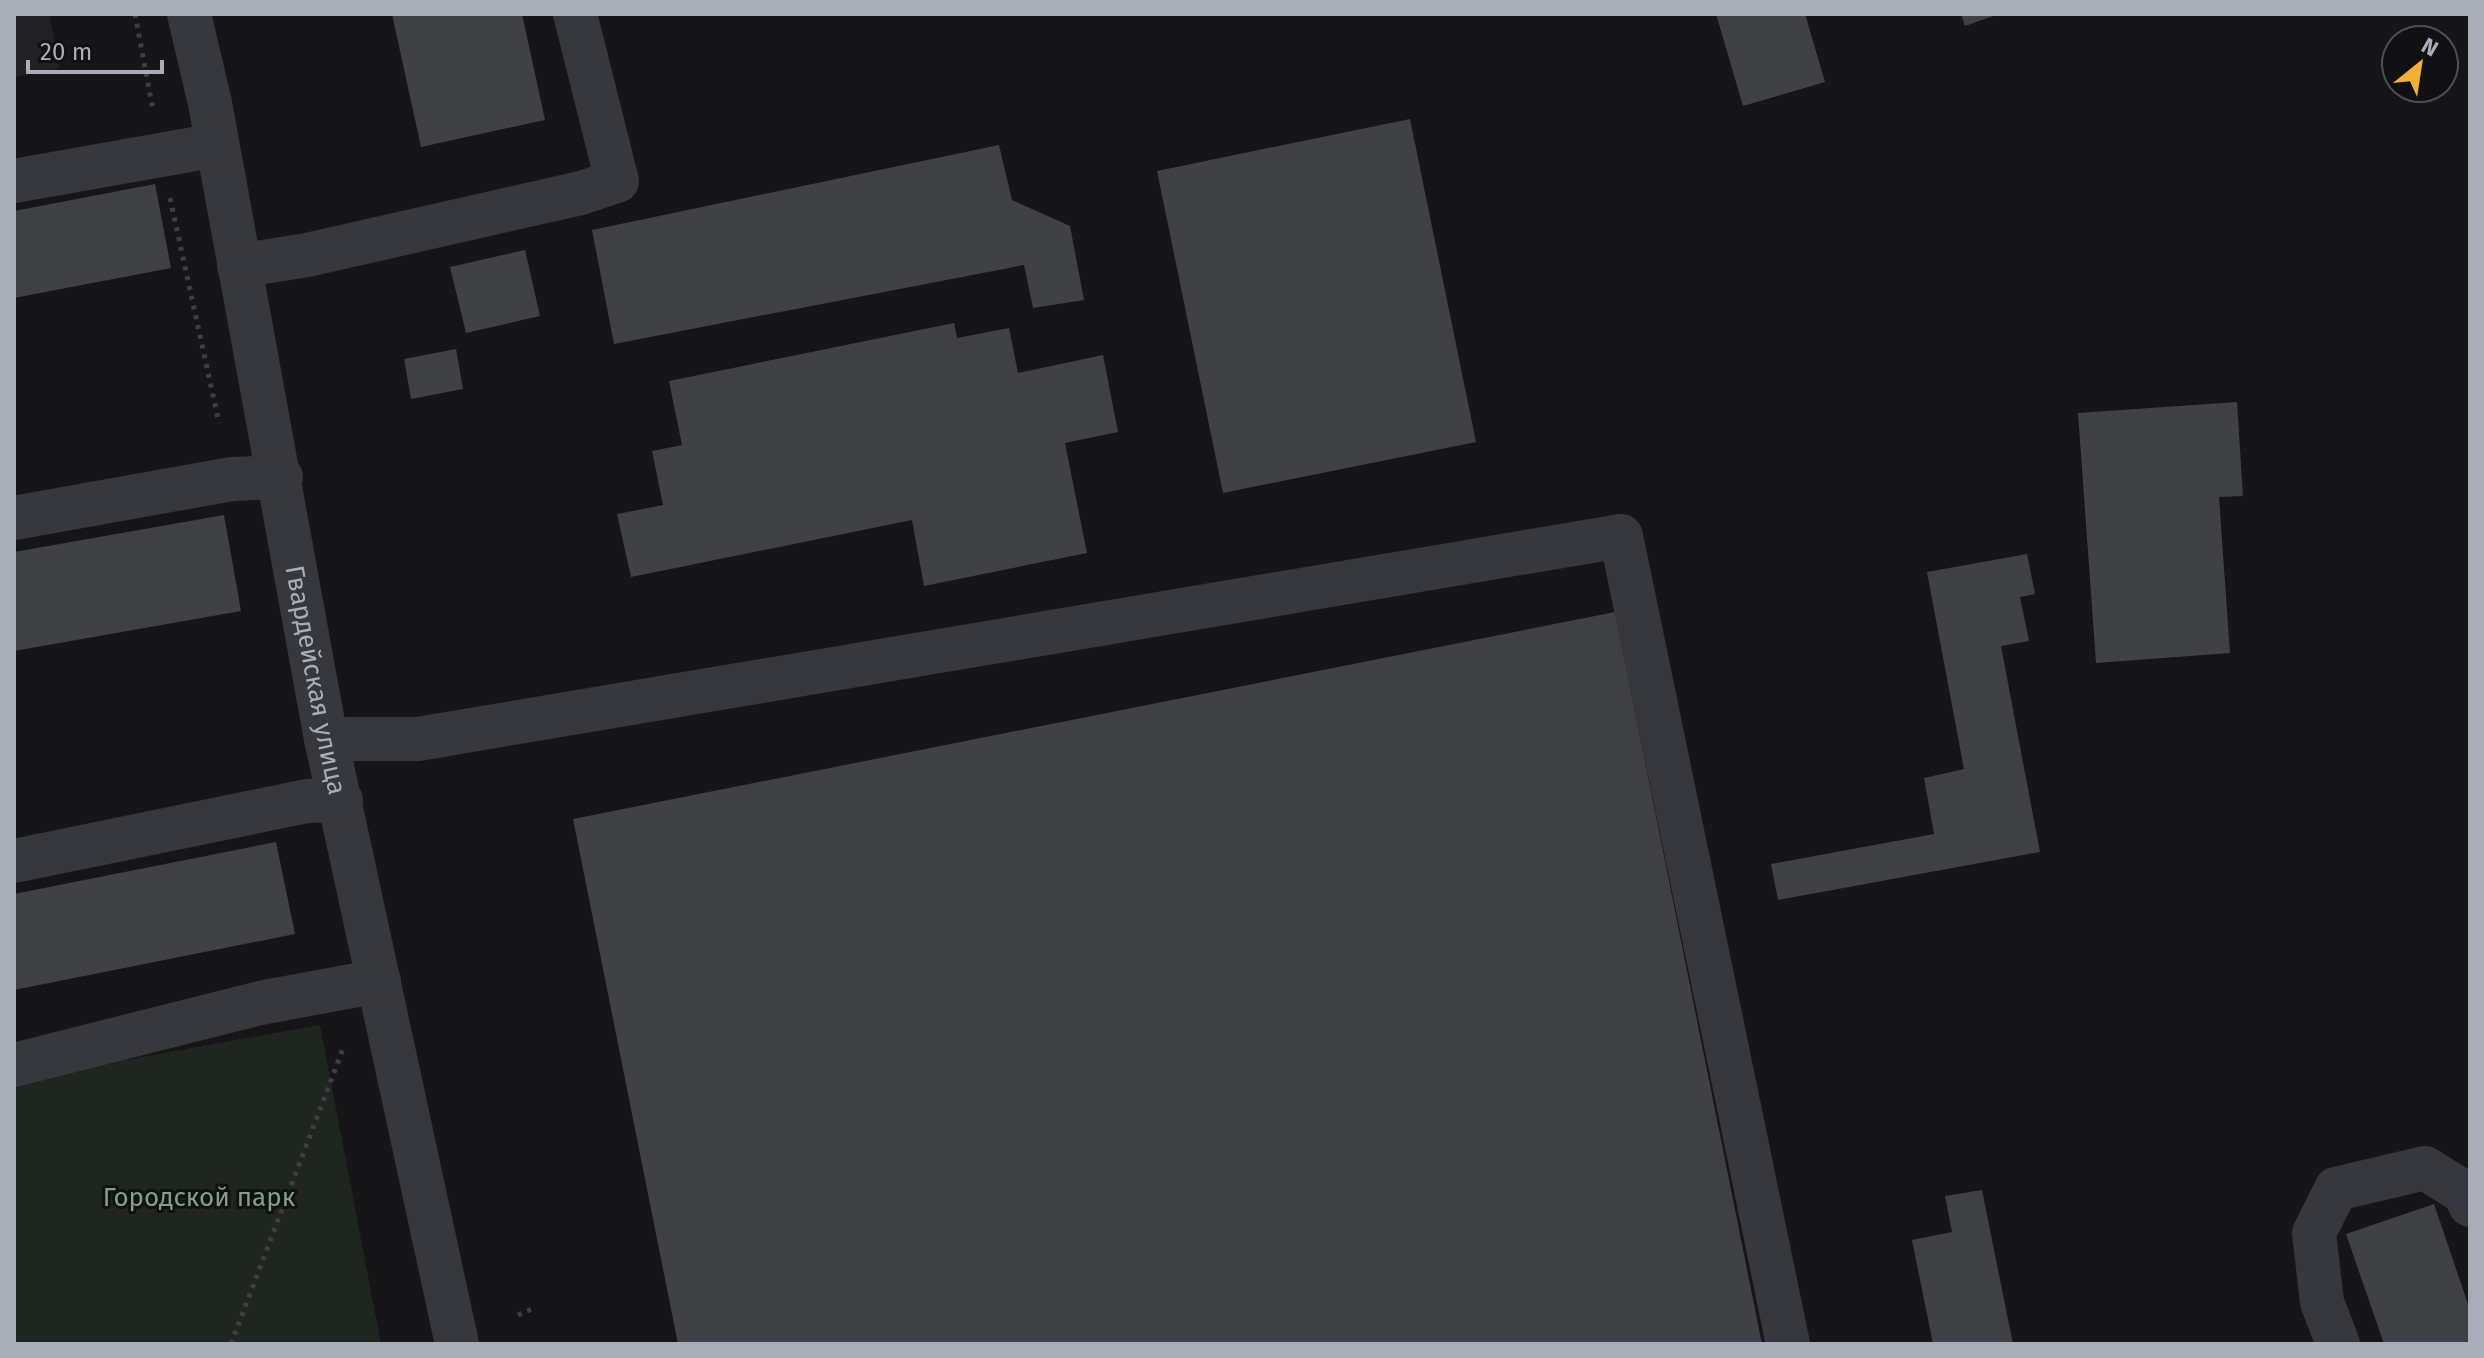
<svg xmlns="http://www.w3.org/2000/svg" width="2484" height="1358" viewBox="0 0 2484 1358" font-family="'Fira Sans',sans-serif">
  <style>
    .built { fill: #222225 }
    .green { fill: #1e261f }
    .building { fill: #404145 }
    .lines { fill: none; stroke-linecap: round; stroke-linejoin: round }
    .path { stroke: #3d3f44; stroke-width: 5; stroke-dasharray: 4 6; stroke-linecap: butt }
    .minor { stroke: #37383d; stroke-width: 44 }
    .labels { text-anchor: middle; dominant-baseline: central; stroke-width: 6; stroke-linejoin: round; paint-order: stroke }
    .street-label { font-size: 26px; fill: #a8adb8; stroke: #111113 }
    .park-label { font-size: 26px; fill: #7fa381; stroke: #111113 }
  </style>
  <rect width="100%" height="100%" fill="#161618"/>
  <path class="built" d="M14 14H49L60 68 14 77Z"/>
  <path class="green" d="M320 1025 381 1344H14V1080Z"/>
  <path class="building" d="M392 14H522L545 120 421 147Z
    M1716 14H1805L1825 82 1743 106Z
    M1961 14H1999L1965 26Z
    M1410 119 1476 442 1223 493 1157 171Z
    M999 145 1012 200 1070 226 1084 300 1033 308 1024 265 614 344 592 230Z
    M155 184 171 268 14 298V211Z
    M525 250 540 316 466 333 450 267Z
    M954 323 957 338 1009 328 1018 373 1103 355 1118 432 1065 443 1087 553 924 586 912 520 631 577 617 514 663 505 652 451 682 445 669 381Z
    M456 349 463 389 411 399 404 359Z
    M2237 402 2243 496 2219 497 2230 653 2096 663 2078 413Z
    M224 515 241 611 14 651V552Z
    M2027 554 2035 594 2020 597 2029 641 2001 646 2040 852 1778 900 1771 864 1934 834 1924 778 1964 769 1927 572Z
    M1615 612 1762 1344H678L573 819Z
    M276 842 295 934 14 990V894Z
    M1982 1190 2013 1344H1933L1912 1240 1952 1232 1945 1196Z
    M2434 1204 2470 1310V1344H2384L2346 1234Z"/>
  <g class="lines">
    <path class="path" d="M135 14 153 110
      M170 198 219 423
      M518 1315 534 1308
      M231 1344 344 1046"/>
    <g class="minor">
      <path id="s1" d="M189 14 210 103 326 739 457 1344"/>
      <path d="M14 181 217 145"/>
      <path d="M239 266 307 255 581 193 617 181 575 14"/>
      <path d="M14 518 232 479 281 477"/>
      <path d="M326 739H418L1621 536 1788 1344"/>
      <path d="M14 861 307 801 341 800"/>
      <path d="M14 1065 260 1003 379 981"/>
      <path d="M2338 1344 2322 1302 2314 1233 2336 1189 2425 1168 2465 1193 2470 1205"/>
    </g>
  </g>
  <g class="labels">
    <g class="street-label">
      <text stroke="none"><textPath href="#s1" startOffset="678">Гвардейская улица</textPath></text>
    </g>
    <g class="park-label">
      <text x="199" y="1197">Городской парк</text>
    </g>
  </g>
  <rect width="2484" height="1358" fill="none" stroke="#a8adb8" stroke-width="32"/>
  <g transform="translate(2420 64) rotate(30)"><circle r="38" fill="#111113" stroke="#4d4f55" stroke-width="2"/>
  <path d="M0-6L14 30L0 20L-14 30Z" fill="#f2b134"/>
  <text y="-12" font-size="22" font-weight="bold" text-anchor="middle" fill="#a8adb8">N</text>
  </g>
  <path d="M28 60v12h134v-12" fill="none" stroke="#a8adb8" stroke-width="4"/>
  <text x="40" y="60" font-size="24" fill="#a8adb8" stroke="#111113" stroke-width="6" paint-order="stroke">20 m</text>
</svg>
